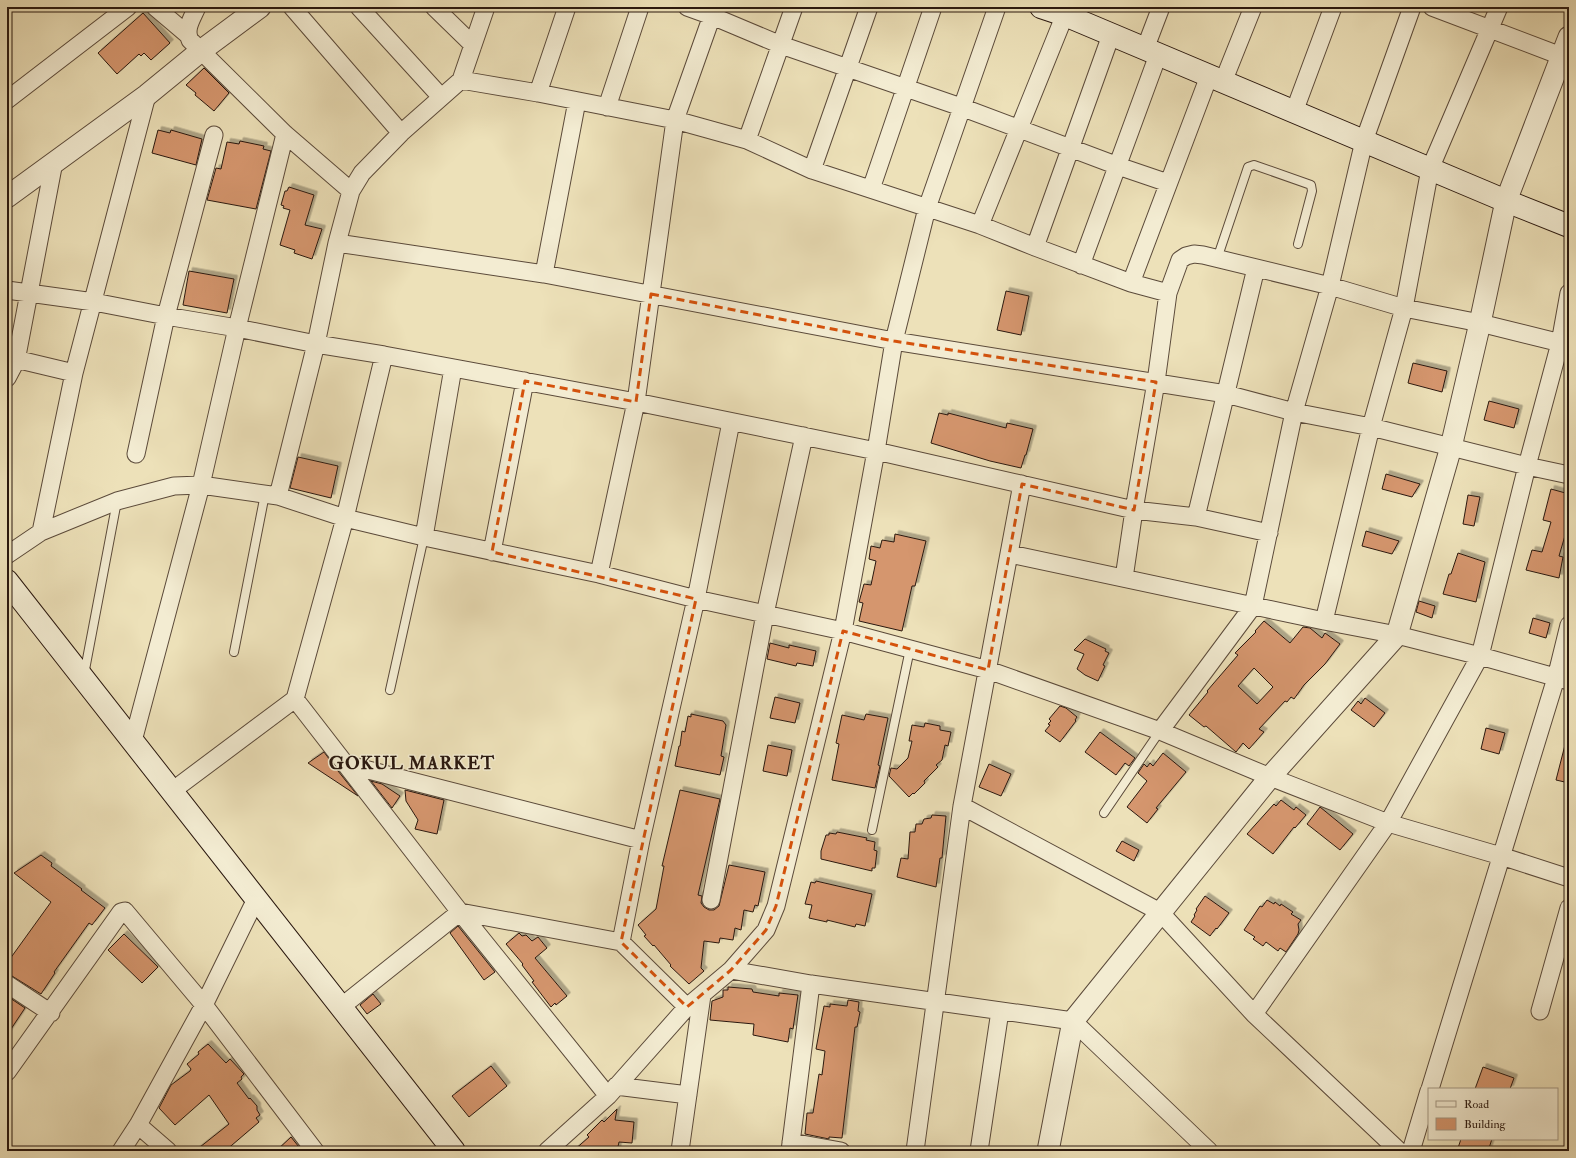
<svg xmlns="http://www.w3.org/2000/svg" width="1576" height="1158" viewBox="0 0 1576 1158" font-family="'IM FELL Double Pica',serif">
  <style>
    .building { fill: #d5966e; stroke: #2a180f; fill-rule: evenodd; filter: url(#shadow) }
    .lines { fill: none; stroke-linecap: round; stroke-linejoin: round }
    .service-casing { stroke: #5b4a3a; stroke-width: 10 }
    .minor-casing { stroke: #5b4a3a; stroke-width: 19 }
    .tertiary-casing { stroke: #5b4a3a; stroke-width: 23 }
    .secondary-casing { stroke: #2a180f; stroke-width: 24 }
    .service { stroke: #f3ecd2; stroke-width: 8 }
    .minor { stroke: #f3ecd2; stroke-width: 17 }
    .tertiary { stroke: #f3ecd2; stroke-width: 21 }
    .secondary { stroke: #f3ecd2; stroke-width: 22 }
    .marked { fill: none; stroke: #d5520c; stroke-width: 3; stroke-dasharray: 8 5; stroke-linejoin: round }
    .labels { text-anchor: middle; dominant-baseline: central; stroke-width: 3; stroke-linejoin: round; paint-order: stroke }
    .district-label { font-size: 18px; font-weight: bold; letter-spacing: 1px; fill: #2a180f; stroke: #f3ecd2 }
  </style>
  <defs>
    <filter id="shadow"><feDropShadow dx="3.5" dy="-3.5" stdDeviation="0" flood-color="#0004"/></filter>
  </defs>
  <rect width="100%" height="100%" fill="#ede1b9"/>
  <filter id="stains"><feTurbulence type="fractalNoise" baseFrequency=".005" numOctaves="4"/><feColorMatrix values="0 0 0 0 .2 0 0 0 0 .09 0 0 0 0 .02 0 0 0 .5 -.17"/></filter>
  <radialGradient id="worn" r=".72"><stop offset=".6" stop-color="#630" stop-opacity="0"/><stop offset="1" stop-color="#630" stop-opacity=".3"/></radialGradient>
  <path class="building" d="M143 13 170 43 151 60 144 53 141 56 139 54 117 74 98 53Z
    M204 68 229 93 214 111 195 95 196 93 186 85Z
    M158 130 170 133 171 130 202 139 196 165 152 153Z
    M240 141 264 146 263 149 271 151 256 209 207 200 216 168 221 169 227 142 239 144Z
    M289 187 314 195 305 225 322 229 312 259 294 253 295 250 280 245 290 210 283 208 284 206 281 205 285 191H287Z
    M189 271 234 279 227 313 183 305Z
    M1006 291 1029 296 1021 335 997 330Z
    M1413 363 1447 371 1442 392 1408 383Z
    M1489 401 1519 409 1514 428 1484 420Z
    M939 413 948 415V413L1006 428 1007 423 1033 429 1026 455H1025L1021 468 990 461 931 443Z
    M298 457 338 466 331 498 290 488Z
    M1386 474 1420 484 1412 497 1382 489Z
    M1551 489 1569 494V522L1559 556 1563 557 1559 578 1526 570 1532 550 1542 552 1551 522 1543 520Z
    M1468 495 1480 497 1474 526 1463 524Z
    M1366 531 1399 541 1392 554 1362 546Z
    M895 534 926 541 915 586H912L902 631 859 621 863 603 859 602 864 584 871 585 876 561 869 559 871 546 880 548 882 540 894 542Z
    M1458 553 1485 562 1476 602 1443 594 1449 574H1451Z
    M1419 601 1435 606 1432 618 1416 612Z
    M1533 618 1550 623 1546 638 1529 633Z
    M1264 621 1290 643 1303 627 1310 628 1322 638 1325 633 1340 644 1325 664 1304 685 1294 699 1291 697 1287 702 1285 701 1259 729 1264 732 1249 749 1243 743 1236 752 1206 726 1204 727 1189 715 1208 692 1207 691 1238 655 1235 653 1256 632 1255 631ZM1254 668 1273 687 1257 704 1238 686Z
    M1085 639 1106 649 1105 651 1109 653 1103 665 1105 666 1098 681 1085 675 1077 669 1084 654 1074 650Z
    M770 643 789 648V645L816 651 813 666 797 663 796 666 767 659Z
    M775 697 800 703 795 723 770 718Z
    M1365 698 1385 713 1374 727 1351 710 1358 701 1361 704Z
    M1060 706 1066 708 1077 717 1075 720 1076 721 1060 742 1045 731 1050 725 1048 724 1051 721 1049 719Z
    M691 714 723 721 726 725 721 756 724 757 720 775 675 766 679 746H680L682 731 685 732 688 716 691 717Z
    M866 714 888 718 878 765 880 766 875 788 832 780 839 744 836 743 842 715 864 720Z
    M925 723 940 726V730L951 732 948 746 945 745 942 760 936 765 938 767 924 781 925 783 914 794 913 793 909 797 889 776 891 768 897 769 908 758 912 741H909L912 725 924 727Z
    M1486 728 1505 733 1499 754 1481 749Z
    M1100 732 1135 758 1129 766 1125 763 1116 775 1085 752Z
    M768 745 792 750 787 776 763 771Z
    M1565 745H1569V783L1556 780Z
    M324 752 338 771 358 796 308 763Z
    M1163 753 1186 772 1156 808 1158 809 1147 823 1127 807 1147 781 1138 773 1144 764 1147 767 1150 763 1153 766Z
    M989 764 1011 774 1001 796 979 787Z
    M371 781 382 784 400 796 392 808Z
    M405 790 444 800 437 834 415 829 418 820 406 801Z
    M680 790 720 799 698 895 702 896 701 903 704 907 709 910H714L719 906 729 865 765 872 758 906 755 905 753 912 744 910 741 930 735 928 733 940 720 938 719 943 704 941 701 968 704 971 689 984 670 966 671 965 654 945 653 946 644 936 646 935 638 925 656 909 664 866H662Z
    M1281 800 1294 810 1296 807 1306 815 1295 828 1294 827 1273 854 1247 834 1274 804 1276 806Z
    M1320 807 1353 834 1340 850 1307 824Z
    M932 815 946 816 942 858H940L936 887 897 877 901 858 908 859 910 832H915L916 824H922L924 819 931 818Z
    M837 832 867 838 866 840 875 842 874 850 877 851 875 868H872V871L821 859V851L826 835H829V833L836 834Z
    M1122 841 1139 850 1134 861 1116 851Z
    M41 855 52 863 51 866 82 889 81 890 105 908 92 925 89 923 54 972 55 973 41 994 12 976 7 974V971L10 967 7 963 51 902 14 873Z
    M816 881 872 894 865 926 856 924 855 927 827 920V922L809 918 812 905 805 904 811 882 815 883Z
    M1205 896 1229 913 1217 929 1216 928 1210 936 1191 922 1195 916 1194 915 1197 910 1196 909Z
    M1267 900 1274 904 1275 902 1280 906 1281 904 1293 912 1291 914 1301 920 1298 924 1299 930 1298 934 1286 952 1280 948 1278 951 1266 942 1263 946 1253 939 1255 937 1244 930 1260 906 1262 907Z
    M458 926 495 972 484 980 450 933Z
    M519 933 522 936 526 935 532 941 538 937 547 948 535 958 567 996 556 1005 555 1003 551 1007 532 982 534 981 522 965 523 964 506 944Z
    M124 934 158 967 142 983 108 950Z
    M728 987 752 989 753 992 779 996V993L798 995 793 1029 790 1028 788 1042 753 1035 754 1024 710 1020 712 1001 723 997V990H728Z
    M373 994 381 1004 367 1014 360 1005Z
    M7 996 25 1008 7 1035Z
    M848 1000 859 1002 858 1011 860 1012 857 1027H855L842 1138 829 1137V1139L805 1134 807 1113H813L819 1074 822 1075 825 1051 816 1049 824 1006 830 1007V1004L847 1006Z
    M208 1044 226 1063 230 1059 244 1074 241 1077 242 1079 237 1083 249 1099 250 1098 257 1106V1110L260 1115 256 1118 259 1122 225 1151H195L229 1124 209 1095 175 1125 159 1108 171 1085 190 1071 191 1069 187 1064 199 1054 198 1052Z
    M491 1066 507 1086 469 1117 452 1096Z
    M1483 1067 1514 1078 1510 1089H1475Z
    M617 1109 615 1120 634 1122 632 1143 619 1142 617 1151H573L589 1137 587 1135 602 1120 604 1122Z
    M291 1137 299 1147 295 1151H276Z
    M1461 1139H1492L1488 1151H1457Z"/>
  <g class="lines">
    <defs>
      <path id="service" d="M1217 259 1248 167 1254 165 1311 185 1312 191 1298 244
        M234 652 265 494
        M84 675 117 501
        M390 690 424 537
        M1104 813 1160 731
        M872 830 910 649"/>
      <path id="minor" d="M155 7 188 35
        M197 7C193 17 184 29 190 40L285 134 351 191
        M292 7 401 133
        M359 7 441 97
        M434 7 473 45
        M687 7 712 16 781 45 961 107 1118 166 1168 183
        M1432 7 1569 59
        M1145 49 1161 7
        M461 80 538 93 675 120 747 140 812 170 980 225 1035 247 1131 283 1168 293
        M1223 82 1253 7
        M538 93 567 7
        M7 100 128 7
        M607 107 640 7
        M1294 112 1333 7
        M747 140 794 7
        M812 170 869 7
        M871 189 933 7
        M980 225 1068 7
        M337 243 544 274 894 341 1226 394 1294 412 1371 427 1527 466 1569 475
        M1035 247 1111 35
        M1081 265 1158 55
        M544 274 577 101
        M1131 283 1209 76
        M7 290 94 302 166 316 237 328 316 344 384 355 636 402 876 451 1134 510 1196 517 1269 533
        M7 357 74 373
        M7 378 16 361 54 162
        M136 454 166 316 214 135
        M278 496 316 344 337 243 351 191 362 173 401 133 461 80 486 7
        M1196 517 1256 268
        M41 532 74 373 147 95
        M424 537 453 368
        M492 552 525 381
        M1010 554 1324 621 1397 635 1480 656 1569 681
        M7 555 41 532 117 501 174 486 201 485 278 496 345 518 424 537 599 574 696 599 843 631 988 670 1160 731 1270 777 1388 823 1501 856 1569 878
        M599 574 636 402 675 120 715 7
        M1124 578 1134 510 1156 382 1168 293 1180 260 1186 256 1194 254 1203 255 1330 286 1404 308 1480 323 1569 345
        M1324 621 1371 427 1404 308 1430 169 1499 7
        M295 699 460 912 608 1096
        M1160 731 1253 606 1294 412 1330 286 1364 141 1412 7
        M133 741 201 485 237 328 285 134
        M345 764 641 840
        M172 791 295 699 345 518 384 355
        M962 806 1160 912 1254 1014 1399 1151
        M711 900 765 614 804 436
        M621 942 641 840 696 599 731 422
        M731 970 811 984 1073 1021 1209 1151
        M7 984 51 1013
        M341 1007 460 912 621 942 687 1007
        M1540 1011 1569 908
        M1254 1014 1388 823 1480 656 1527 466 1560 343 1569 293
        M7 1072 121 912 125 911 204 1005 315 1151
        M616 1086 688 1095
        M1430 1089 1556 678 1569 625
        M138 1125 168 1151
        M791 1142 841 1151
        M121 1151 138 1125 204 1005 256 899
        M547 1151 608 1096 687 1007 731 970 766 930 776 906 843 631 876 451 894 341 927 208 997 7
        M680 1151 702 995
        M790 1151 811 984
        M915 1151 962 806 1022 484
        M979 1151 1000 1011
        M1411 1151 1429 1091"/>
      <path id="tertiary" d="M7 197 147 95 202 50 260 7
        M1048 1151 1073 1021 1270 777 1397 635 1451 447 1480 323 1506 201 1569 37"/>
      <path id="secondary" d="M1041 7 1065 15 1506 201 1569 226
        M7 581 454 1151"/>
    </defs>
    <use href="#service" class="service-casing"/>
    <use href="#minor" class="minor-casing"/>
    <use href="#tertiary" class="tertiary-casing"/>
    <use href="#secondary" class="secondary-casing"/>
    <use href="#service" class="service"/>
    <use href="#minor" class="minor"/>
    <use href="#tertiary" class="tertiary"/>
    <use href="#secondary" class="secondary"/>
  </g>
  <path class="marked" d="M651 294 894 341 1156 382 1134 510 1022 484 988 670 843 631 776 906 766 930 731 970 687 1007 621 942 696 599 492 552 525 381 636 402Z"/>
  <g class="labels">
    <g class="district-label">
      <text x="412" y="763">GOKUL MARKET</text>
    </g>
  </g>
  <rect width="1576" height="1158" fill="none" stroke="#ede1b9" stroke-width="24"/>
  <rect x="8" y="8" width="1560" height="1142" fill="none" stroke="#2a180f" stroke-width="2"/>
  <rect x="12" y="12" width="1552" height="1134" fill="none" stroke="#2a180f"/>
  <rect x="1428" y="1088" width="130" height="52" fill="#f3ecd2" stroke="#a39784"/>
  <rect x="1436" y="1101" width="20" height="6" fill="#f3ecd2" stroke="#a39784"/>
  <text x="1464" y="1108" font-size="12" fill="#2a180f">Road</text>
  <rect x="1436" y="1118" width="20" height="12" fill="#d5966e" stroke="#a39784"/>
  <text x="1464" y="1128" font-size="12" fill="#2a180f">Building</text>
  <rect width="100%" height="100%" filter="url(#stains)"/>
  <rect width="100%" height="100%" fill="url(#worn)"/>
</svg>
